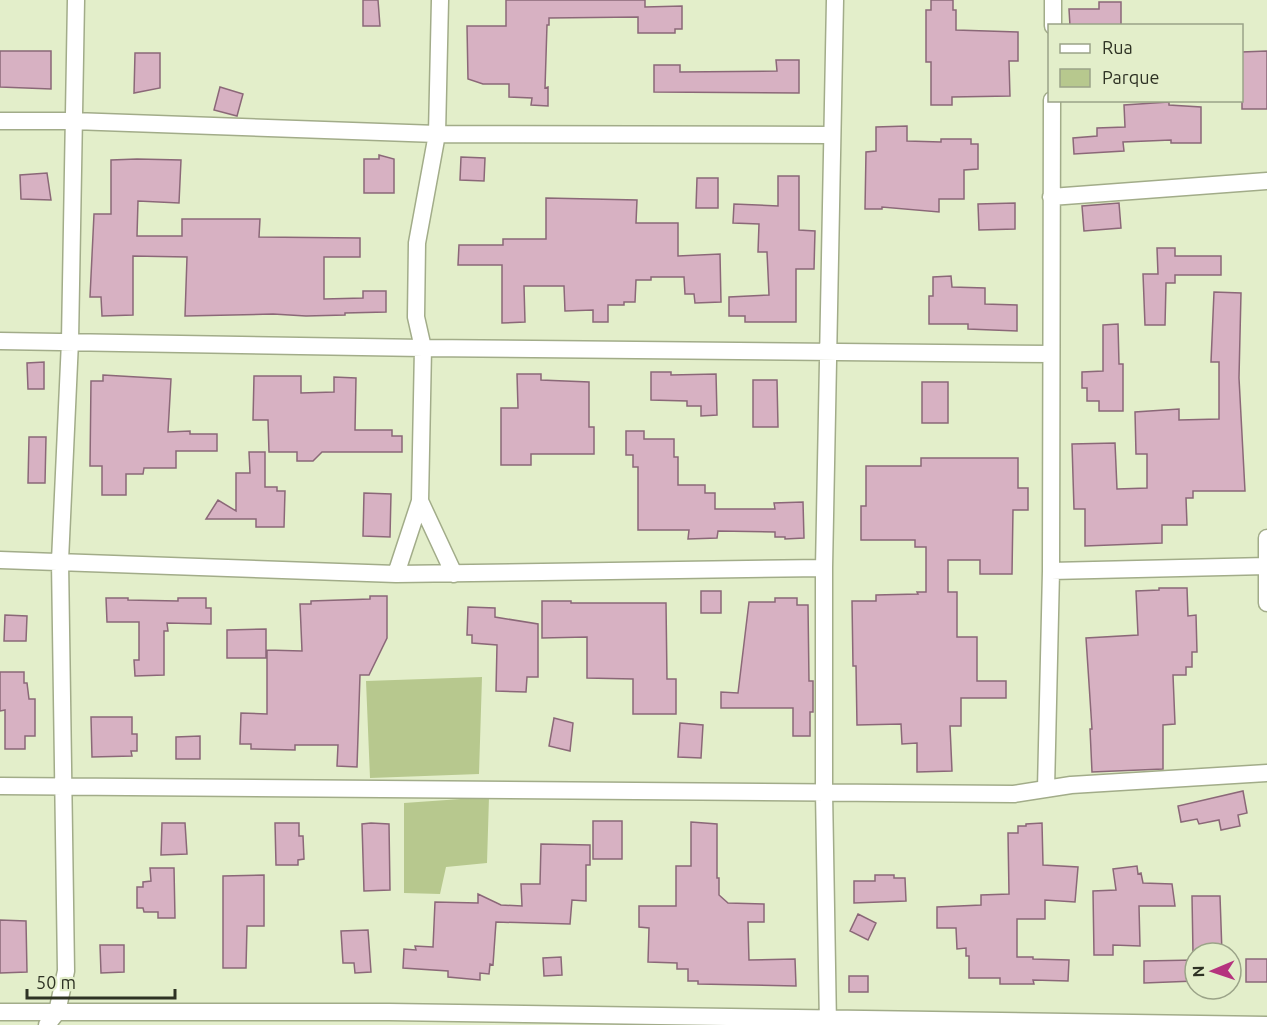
<svg xmlns="http://www.w3.org/2000/svg" width="1267" height="1025" viewBox="0 0 1267 1025" font-family="Ubuntu,sans-serif">
  <style>
    .green { fill: #b7c88e }
    .building { fill: #d7b1c2; stroke: #8b6878; stroke-width: 1.5 }
    .lines { fill: none; stroke-linecap: round; stroke-linejoin: round }
    .street-casing { stroke: #a2ac89; stroke-width: 19 }
    .street { stroke: #fff; stroke-width: 16 }
  </style>
  <rect width="100%" height="100%" fill="#e3eeca"/>
  <path class="green" d="M482 677 479 774 370 778 366 681Z
    M489 797 487 863 446 867 440 894 404 893V803Z"/>
  <path class="building" d="M363 0H378L380 26H363Z
    M506 0H645V7L682 6V29H675V33H638V17L549 18V25H547L545 88 548 87V106L531 105 532 98 509 97V84H483L468 79 467 26H506Z
    M931 0H953V10H956V30L1018 32V61H1009L1010 96 952 97V105H931V62H926V10H931Z
    M1099 2H1121V26H1070L1069 9H1099Z
    M0 51H51V89L0 87Z
    M1267 51V109H1242V52Z
    M135 53H160V88L134 93Z
    M776 60H799V93L654 92V65H680V72L777 71Z
    M220 87 243 94 237 116 214 110Z
    M1169 102V105L1201 107V143H1171V140L1123 142 1124 151 1074 154 1073 138 1097 136V128L1125 127 1124 105Z
    M907 126V141L941 142V139H971V144H978V169L964 170V199H939V212L882 207V209H865L866 152 876 151V127Z
    M379 155 394 159V193H364V159H379Z
    M461 157 485 158 484 181 460 180Z
    M137 159 181 160 179 203 138 201 137 236H182V219H260L259 237 360 238V257H324V299L363 298V291H386V312L345 313V315L306 316 273 314 185 316 187 257 133 256V315L102 316 101 297H90L94 214H111V160Z
    M47 173 51 200 21 199 20 175Z
    M778 176H799V230L815 231 814 269H796V322H745V316H729V297L769 295 767 252H758L759 224 733 223 734 204 778 206Z
    M697 178H718V208H696Z
    M546 198 637 200 636 223H678V256L720 254 721 302 695 303 694 294H685L684 277H651V280H636L635 302H624V305H608V322H593V310L565 311 564 286H524L525 322 502 323V265H458L459 245H503V239H546Z
    M1015 203V229L979 230 978 204Z
    M1119 203 1121 228 1084 231 1082 206Z
    M1157 248H1175V256H1221V275H1175V283H1166L1165 325H1145L1143 274H1158Z
    M951 276 952 287 985 288V304L1017 305V331L968 329V324H929V296H933V277Z
    M1214 292 1241 293 1239 378 1245 491H1193V498H1186L1187 525H1162V543L1085 546V509H1074L1072 444 1115 443 1117 489 1147 488V454H1136L1135 412 1179 409V420L1219 419V362H1211Z
    M1118 324 1119 364H1123V411H1099V401H1087V388H1082V372L1103 371V325Z
    M44 362V389H28L27 363Z
    M651 372H671V375L716 374 717 415 701 416V406H687V401L651 400Z
    M517 374H541V380L589 382V427H594V454H531V465H501V408H518Z
    M103 375 171 379 168 432 190 431V434H217V451H176V468H144L143 474H126V495H102V466H90L91 381H103Z
    M254 376H301V393L334 392V377L356 378 355 430H392V436H402V452H322L313 461H297V452H269L268 420H253Z
    M753 380H777L778 427H753Z
    M922 382H948V423H922Z
    M626 431H644V439H674V457H678V485H705V493H715V509H775L774 503 803 502 804 538 785 539V537H775V532L718 531 717 538 688 539 689 530H638V467H633V455H626Z
    M29 437H46L45 483H28Z
    M249 452H265V487H277V491H285L284 527H256V519H206L218 500 236 511V473H250Z
    M921 458H1018V488H1028V510H1013L1012 574H980V560H948V592H957V637H977V681H1006V698H961V726H950L952 771 917 772V743L902 744 901 724 857 725 856 666H853L852 601H876V595L918 594 917 592H926V547H915V540H861V506H866V466H921Z
    M364 493 391 494 390 537 363 536Z
    M1159 588H1187L1188 616 1196 615 1197 652H1192V667H1186V675H1173L1175 724 1163 725V769L1092 772 1090 729H1092L1086 638 1138 635 1136 591 1159 590Z
    M701 591H721V613H701Z
    M370 596H387V638L369 675H360L357 767 337 766 338 745H295V750L251 749V744H240L241 713 267 714V650L302 651 300 604H311V601L370 599Z
    M106 598H128V600L178 601V598H206V608H211V624L167 623 168 631H164V675L135 676 134 660H139V622H107Z
    M775 598H797V605H808L809 681H813V712H810V736H793V708H721V692L738 693 749 602H775Z
    M542 601H571V603H666L667 679H676V714H633V679L587 678V637L542 638Z
    M468 607 495 608V617L538 624V677H527L526 692 496 691 497 645 472 643V635H467Z
    M5 615 27 616 26 641H4Z
    M266 629V658H227V630Z
    M0 672H24V683H27L29 699H35V736H25V749H5V710L0 711Z
    M91 717H132V734H137V751H131L132 756 92 757Z
    M554 718 573 723 570 751 549 746Z
    M680 723 703 725 701 758 678 757Z
    M200 736V759H176V737Z
    M1243 791 1247 813 1238 815 1240 826 1221 830 1219 820 1199 824 1197 819 1181 822 1178 806Z
    M593 821H622V859H593Z
    M691 822 717 824V878H719V895L728 903 764 904V922H748L749 960 795 959 796 986 698 984V981H688V969H677V963L648 962 649 928 639 927V906H676V866H691Z
    M162 823H185L187 854 161 855Z
    M275 823H299V836H303L304 859 298 860V865H276Z
    M371 823 389 824 390 890 364 891 362 824Z
    M1042 823 1043 865 1078 867 1075 902 1045 900V919H1017V957H1033V959L1069 960 1068 981 1033 980 1034 984H1000V978H969V956H966V948L957 949 956 928H937V907L981 905V895L1009 894 1008 833H1018V826H1026V824Z
    M541 844 590 845V865H586V901L572 900 570 924 496 922 493 965 490 964 489 974 480 973V980L448 977V971L403 968 404 949 416 950 415 946 433 947 435 902 478 903V894L501 905 522 906 521 884H540Z
    M1137 866 1138 874 1141 873 1143 883 1172 884 1175 906H1139L1140 946 1113 945V955H1094L1093 891 1116 890 1113 869Z
    M150 868H174L175 918H158V912H144L143 908H137V887H143V882L151 881Z
    M264 875V926H247L246 968H223V876Z
    M875 875H894V878H905L906 901 854 903V881H875Z
    M1192 896H1220L1222 953H1193Z
    M858 914 876 923 868 940 850 931Z
    M0 920 26 921 27 972 0 973Z
    M368 930 371 972 355 973 354 963H343L341 931Z
    M100 945H124V972L101 973Z
    M561 957 562 975 544 976 543 958Z
    M1246 959H1267V982H1246Z
    M1195 960V981L1144 983V961Z
    M849 976H868V992H849Z"/>
  <g class="lines">
    <defs>
      <path id="street" d="M1053 26V0
        M0 121H73L437 134 831 135
        M1051 197 1267 181
        M0 341 423 348 1051 354
        M420 501 454 574
        M1267 538V603
        M0 560 396 574 824 568
        M1051 571 1267 566
        M396 574 420 501 423 348 416 317 417 243 437 134 440 0
        M0 786 1014 794 1071 785 1267 773
        M1046 789 1051 571 1052 100
        M0 1012H389L1267 1025
        M47 1025 57 1012 66 971 60 561 70 341 76 0
        M828 1025 824 792V568L835 0"/>
    </defs>
    <use href="#street" class="street-casing"/>
    <use href="#street" class="street"/>
  </g>
  <rect x="1048" y="24" width="195" height="78" fill="#e3eeca" stroke="#9ba388" stroke-width="1.5"/>
  <rect x="1060" y="44" width="30" height="9" fill="#ffffff" stroke="#9ba388" stroke-width="1.5"/>
  <text x="1102" y="54" font-size="18" fill="#2e3224">Rua</text>
  <rect x="1060" y="69" width="30" height="18" fill="#b7c88e" stroke="#9ba388" stroke-width="1.5"/>
  <text x="1102" y="84" font-size="18" fill="#2e3224">Parque</text>
  <g transform="translate(1213 971) rotate(268)"><circle r="28" fill="#e3eeca" stroke="#9ba388" stroke-width="1.5"/>
  <path d="M0-4.5L10 22L0 15L-10 22Z" fill="#b5337e"/>
  <text y="-9" font-size="16" font-weight="bold" text-anchor="middle" fill="#2e3224">N</text>
  </g>
  <path d="M27 989v9h148v-9" fill="none" stroke="#2e3224" stroke-width="3"/>
  <text x="36" y="989" font-size="18" fill="#2e3224" stroke="#e3eeca" stroke-width="4.5" paint-order="stroke">50 m</text>
</svg>
